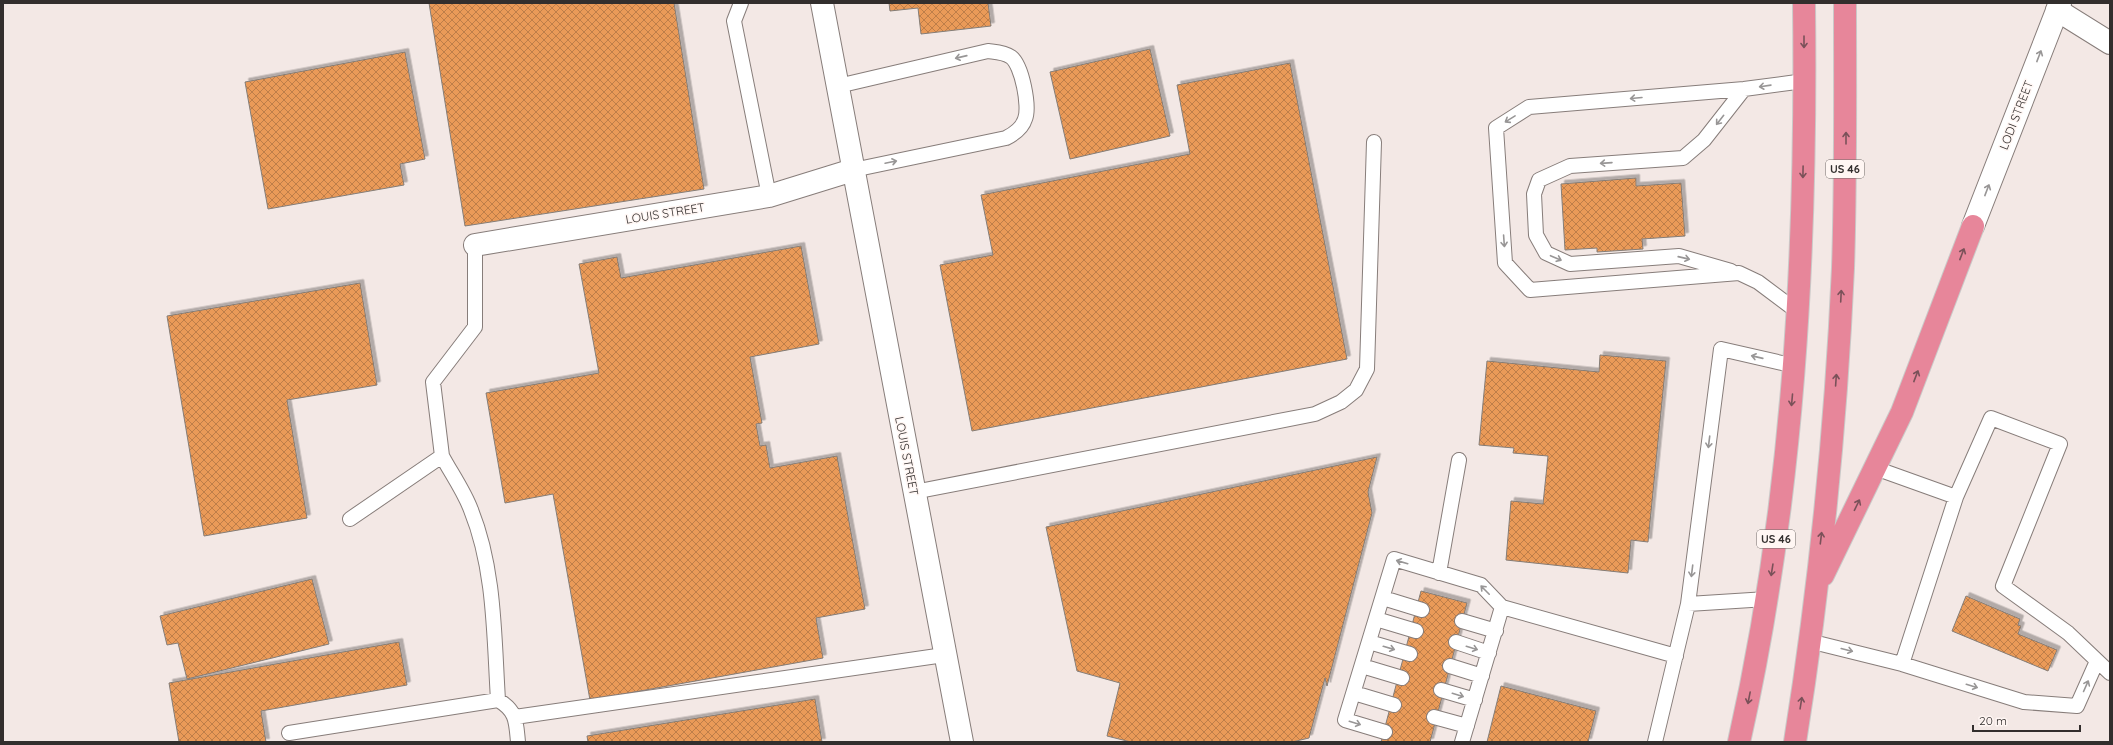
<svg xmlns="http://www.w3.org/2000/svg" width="2113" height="745" viewBox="0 0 2113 745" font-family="Quicksand,sans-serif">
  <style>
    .building { fill: url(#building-cross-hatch); stroke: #847d77; filter: url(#shadow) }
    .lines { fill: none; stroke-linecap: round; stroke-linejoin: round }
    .service-casing { stroke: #877d7a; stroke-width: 16 }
    .minor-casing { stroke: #877d7a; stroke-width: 24 }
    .tertiary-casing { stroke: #877d7a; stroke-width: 24 }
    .trunk-casing { stroke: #cac9c8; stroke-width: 24 }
    .service { stroke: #fff; stroke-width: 14 }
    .minor { stroke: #fff; stroke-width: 22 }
    .tertiary { stroke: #fff; stroke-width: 22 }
    .trunk { stroke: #e7869a; stroke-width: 22 }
    .oneway { stroke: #7a5159 }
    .oneway2 { stroke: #989696 }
    .labels { text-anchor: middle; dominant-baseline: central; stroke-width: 3; stroke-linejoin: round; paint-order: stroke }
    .shield { fill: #fff6f3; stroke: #706a68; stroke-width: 1 }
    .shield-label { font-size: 11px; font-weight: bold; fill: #322e2d }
    .street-label { font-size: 12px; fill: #322e2d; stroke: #fff6f3 }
  </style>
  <defs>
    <pattern id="building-cross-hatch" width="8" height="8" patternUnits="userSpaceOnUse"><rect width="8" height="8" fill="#ea9a59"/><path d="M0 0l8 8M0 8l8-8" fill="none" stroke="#be7e4a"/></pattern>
    <filter id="shadow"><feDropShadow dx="3.5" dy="-3.5" stdDeviation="0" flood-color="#0004"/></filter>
  </defs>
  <rect width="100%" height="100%" fill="#f3e8e5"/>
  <path class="building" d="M429 3H674L704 189 465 226Z
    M889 3H988L991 26 921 34 918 8 890 11Z
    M1150 49 1170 136 1070 159 1050 72Z
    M405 52 425 159 400 164 404 185 268 209 245 82Z
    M1290 63 1347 359 972 431 940 265 993 255 981 195 1190 154 1177 85Z
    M1636 178V186L1681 183 1685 236 1642 239 1643 249 1597 252V248L1565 250 1561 184Z
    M801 246 819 344 750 357 762 423 756 424 760 446 766 445 770 468 837 456 865 609 816 618 823 658 590 700 553 494 505 503 486 393 599 373 579 264 617 257 621 278Z
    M360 283 377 385 287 400 307 518 204 536 167 316Z
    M1600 355 1666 361 1648 542 1631 540 1628 573 1506 560 1511 501 1543 504 1548 456 1513 453 1514 448 1479 445 1487 361 1599 372Z
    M1377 457 1368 492 1372 513 1327 686 1325 678 1309 738 1292 742H1131L1107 736 1120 683 1077 671 1046 527Z
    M312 579 329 644 187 679 178 643 167 645 160 616Z
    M1421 591 1467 603 1430 742H1381Z
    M1966 596 2020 619 2018 625 2021 626 2018 634 2057 650 2048 671 1952 631Z
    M399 642 407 685 261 711 266 742H179L169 683Z
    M1501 686 1596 711 1588 742H1487Z
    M815 699 822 742H588L587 736Z"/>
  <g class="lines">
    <defs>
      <path id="service" d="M741 3 734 21 769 196
        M838 86 988 51C996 52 1004 52 1011 57 1022 65 1030 107 1025 119 1022 129 1014 134 1006 138L853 170
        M1731 271 1679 256 1570 264 1546 253 1536 235 1534 194 1539 180 1570 166 1683 158 1704 140 1744 89
        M1798 312 1758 282 1739 273 1530 290 1505 263 1496 128 1529 107 1744 89 1804 81
        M442 456C451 473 464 491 471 510 495 569 494 637 498 700
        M1875 468 1956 497 1902 664
        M914 492 1315 414 1341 402 1356 390 1367 369 1374 142
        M1956 497 1991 418 2060 444 2003 586 2068 633 2110 673
        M350 519 442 456 433 382 475 327V245
        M1439 573 1459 460
        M1383 598 1422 610
        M1688 604 1721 349 1795 366
        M1502 607 1676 656
        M1376 619 1416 631
        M1462 621 1496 631
        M1809 641 1902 664 2024 702 2077 706 2097 661
        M1369 642 1410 654
        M1456 642 1489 653
        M1362 666 1402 678
        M1450 666 1482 676
        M1441 690 1475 700
        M1354 693 1394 705
        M515 717 944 655
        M1434 717 1467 726
        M1385 732 1345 720 1394 559 1481 585 1502 607 1462 742
        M289 733 498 700C517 711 516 722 518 742
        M1655 742 1688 604 1767 599"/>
      <path id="minor" d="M822 3 962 742
        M2057 10 2110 43
        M475 245 769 196 853 170"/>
      <path id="tertiary" d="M1973 226 2060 3"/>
      <path id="trunk" d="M1823 575 1902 412 1973 226
        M1739 742C1794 499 1807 251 1804 3
        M1795 742C1820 585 1836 426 1843 268 1846 179 1845 91 1845 3"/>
    </defs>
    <use href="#service" class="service-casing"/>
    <use href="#minor" class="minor-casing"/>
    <use href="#tertiary" class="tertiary-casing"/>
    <use href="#trunk" class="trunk-casing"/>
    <use href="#service" class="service"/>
    <use href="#minor" class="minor"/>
    <use href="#tertiary" class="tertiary"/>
    <use href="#trunk" class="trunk"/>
  </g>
  <defs><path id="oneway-shaft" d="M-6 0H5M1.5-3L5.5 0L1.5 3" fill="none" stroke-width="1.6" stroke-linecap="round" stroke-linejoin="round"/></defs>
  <g class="oneway">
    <use href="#oneway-shaft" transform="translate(1804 42) rotate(90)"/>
    <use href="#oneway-shaft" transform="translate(1846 138) rotate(-90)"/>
    <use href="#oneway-shaft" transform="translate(1803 172) rotate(91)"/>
    <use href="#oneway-shaft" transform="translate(1962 254) rotate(-69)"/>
    <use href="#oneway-shaft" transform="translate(1841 296) rotate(-87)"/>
    <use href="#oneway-shaft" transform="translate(1916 376) rotate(-69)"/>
    <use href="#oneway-shaft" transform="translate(1836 380) rotate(-86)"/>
    <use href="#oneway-shaft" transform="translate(1792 400) rotate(95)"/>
    <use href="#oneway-shaft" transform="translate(1857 505) rotate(-64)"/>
    <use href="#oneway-shaft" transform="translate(1821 538) rotate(-83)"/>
    <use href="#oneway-shaft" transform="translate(1772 570) rotate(99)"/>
    <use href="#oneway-shaft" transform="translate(1749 698) rotate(101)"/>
    <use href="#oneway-shaft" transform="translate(1801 703) rotate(-81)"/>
  </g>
  <g class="oneway2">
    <use href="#oneway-shaft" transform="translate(2039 56) rotate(-69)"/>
    <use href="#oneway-shaft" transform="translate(961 57) rotate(167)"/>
    <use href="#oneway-shaft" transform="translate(1765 86) rotate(172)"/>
    <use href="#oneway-shaft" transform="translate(1636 98) rotate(175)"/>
    <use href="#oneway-shaft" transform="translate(1510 119) rotate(148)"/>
    <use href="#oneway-shaft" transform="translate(1720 120) rotate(128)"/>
    <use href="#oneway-shaft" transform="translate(891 162) rotate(-12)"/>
    <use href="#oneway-shaft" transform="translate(1606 163) rotate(176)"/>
    <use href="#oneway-shaft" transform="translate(1987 190) rotate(-69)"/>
    <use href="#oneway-shaft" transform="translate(1504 241) rotate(86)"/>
    <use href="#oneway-shaft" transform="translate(1556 258) rotate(23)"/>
    <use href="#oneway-shaft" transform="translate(1684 258) rotate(13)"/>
    <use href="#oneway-shaft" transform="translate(1757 357) rotate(-167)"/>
    <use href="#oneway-shaft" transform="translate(1709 442) rotate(97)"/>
    <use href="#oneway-shaft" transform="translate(1402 562) rotate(-164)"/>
    <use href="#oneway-shaft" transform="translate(1692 571) rotate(97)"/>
    <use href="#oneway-shaft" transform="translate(1485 590) rotate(-135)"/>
    <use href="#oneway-shaft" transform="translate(1389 648) rotate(16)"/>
    <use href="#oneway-shaft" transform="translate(1472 648) rotate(17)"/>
    <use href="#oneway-shaft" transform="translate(1847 650) rotate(14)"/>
    <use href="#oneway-shaft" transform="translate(1972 686) rotate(17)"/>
    <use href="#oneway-shaft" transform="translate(2086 686) rotate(-66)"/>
    <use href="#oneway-shaft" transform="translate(1458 695) rotate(17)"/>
    <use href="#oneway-shaft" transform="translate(1355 723) rotate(17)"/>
  </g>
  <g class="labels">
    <g class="shield">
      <rect x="1826" y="160" width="38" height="18" rx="3"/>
      <rect x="1757" y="530" width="38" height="18" rx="3"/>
    </g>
    <g class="shield-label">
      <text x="1845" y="169">US 46</text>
      <text x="1776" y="539">US 46</text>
    </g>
    <g class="street-label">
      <text transform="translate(2016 115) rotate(-69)">LODI STREET</text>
      <text transform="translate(665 213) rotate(-9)">LOUIS STREET</text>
      <text transform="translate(907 456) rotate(79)">LOUIS STREET</text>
    </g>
  </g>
  <rect width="2113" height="745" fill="none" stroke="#322e2d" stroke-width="8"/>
  <path d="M1973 725v6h107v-6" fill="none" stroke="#322e2d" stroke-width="2"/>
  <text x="1979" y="725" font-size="12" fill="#322e2d" stroke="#fff6f3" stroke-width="3" paint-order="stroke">20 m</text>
</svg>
